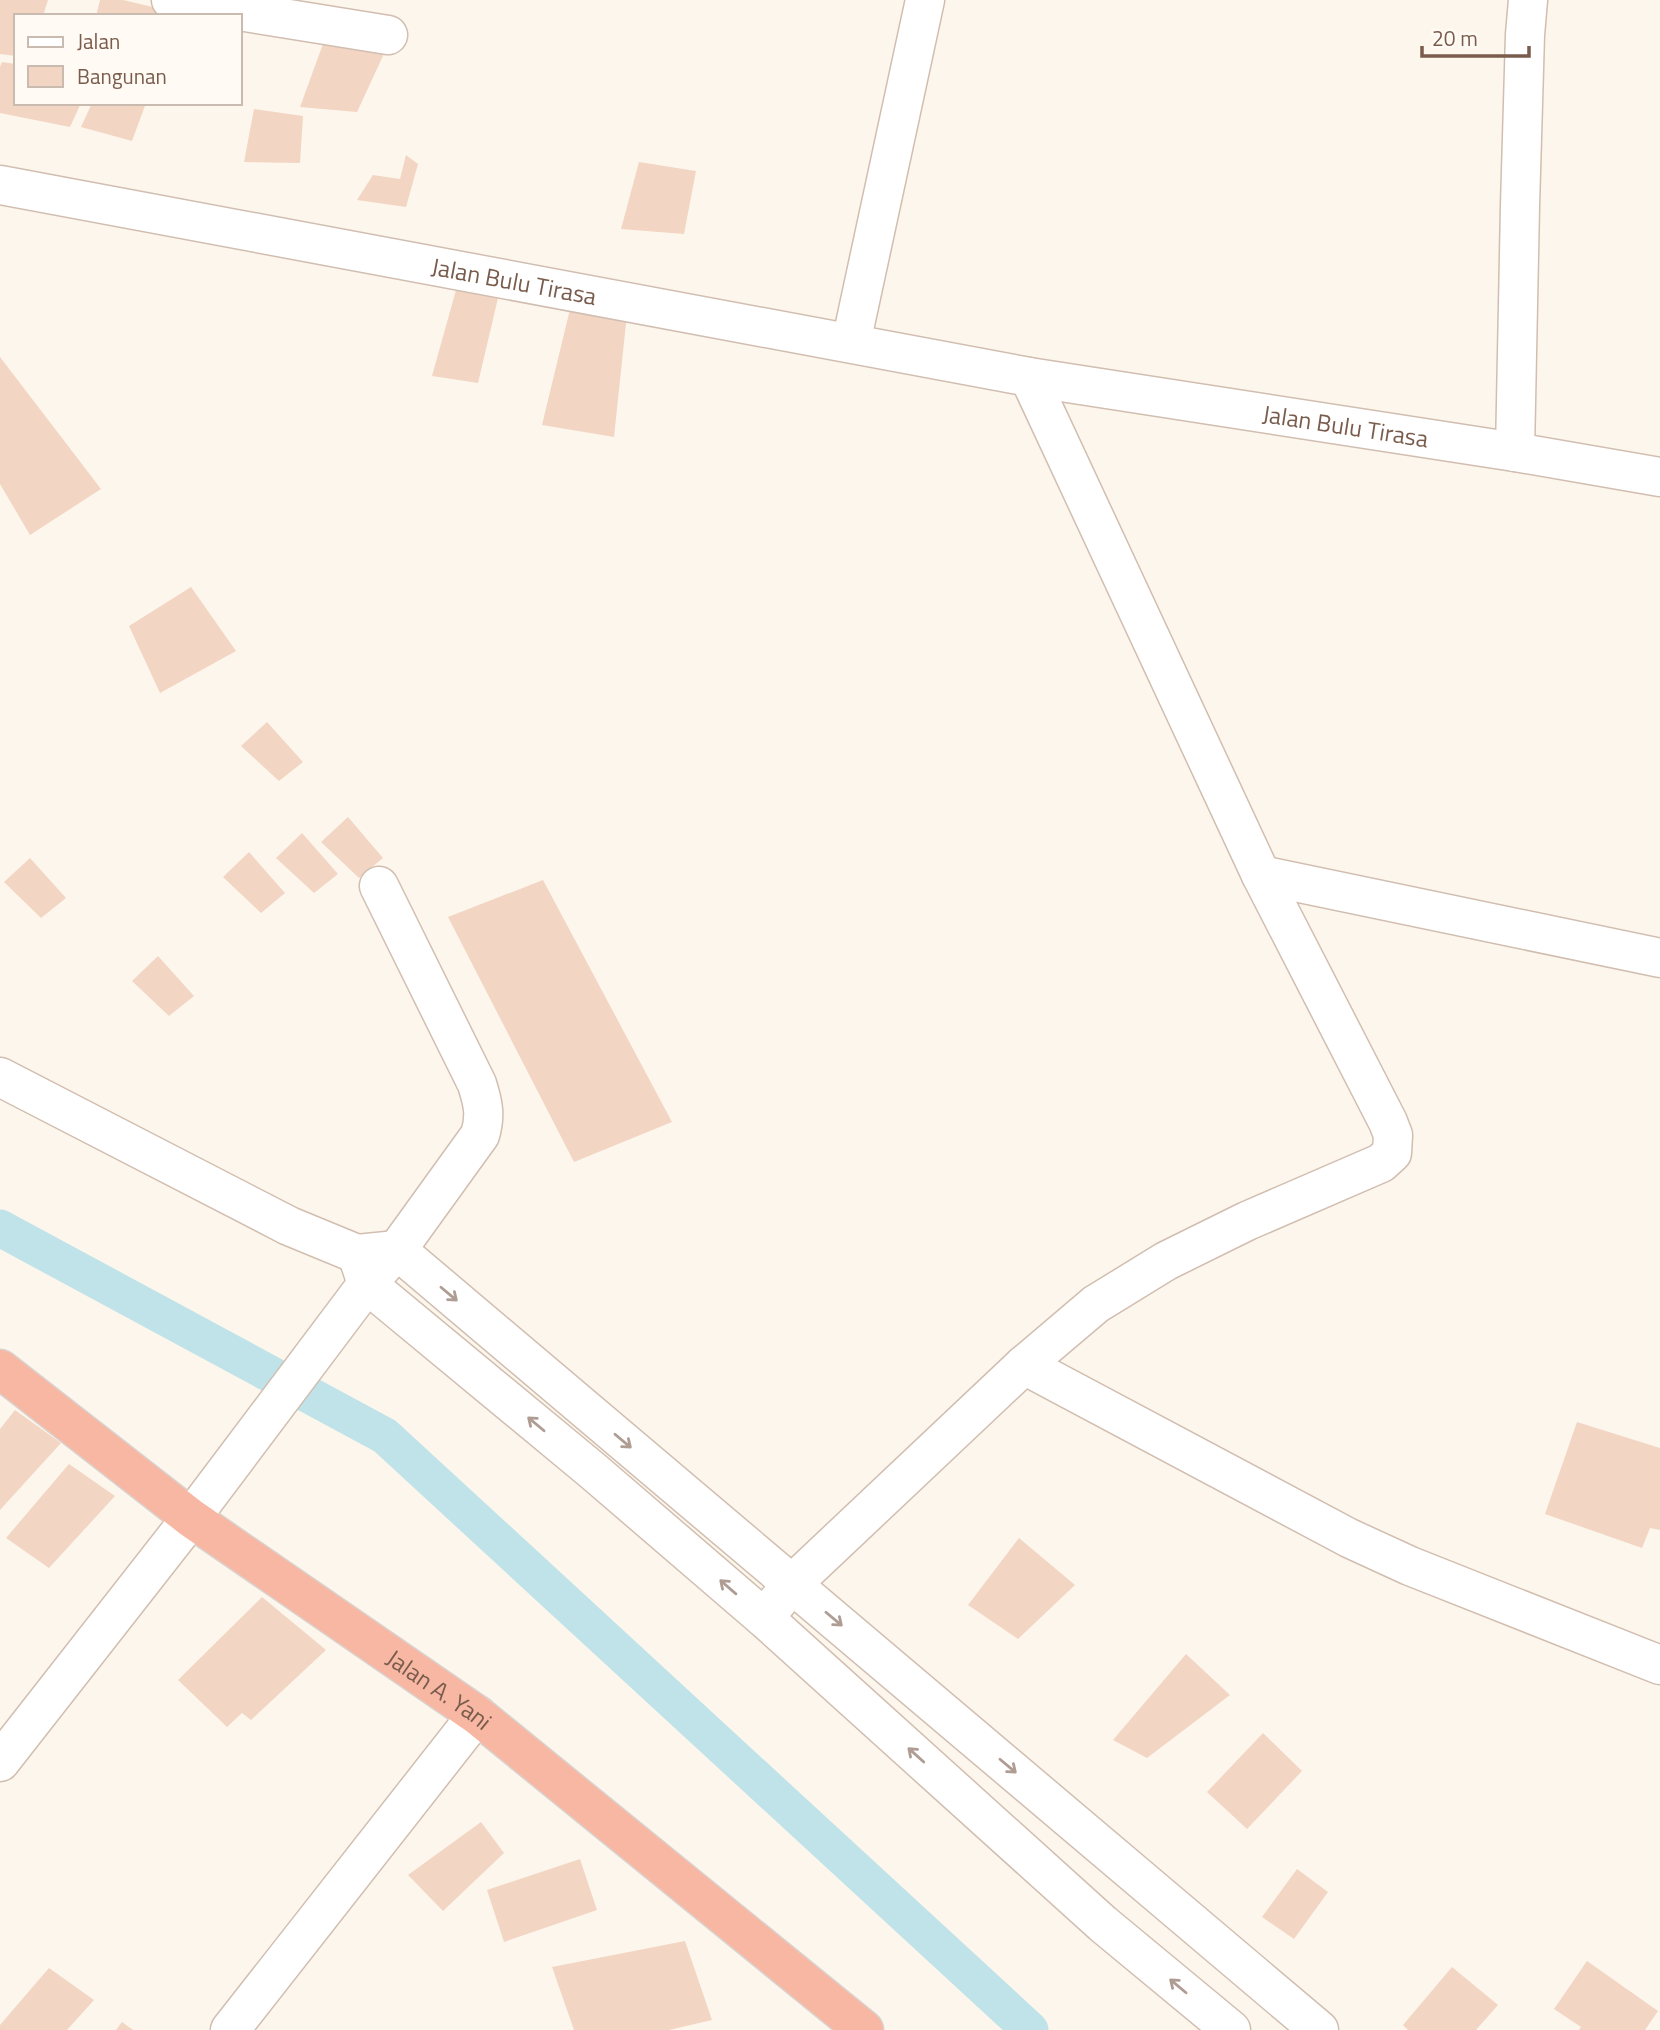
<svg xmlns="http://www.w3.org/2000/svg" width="1660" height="2030" viewBox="0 0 1660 2030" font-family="'Titillium Web',sans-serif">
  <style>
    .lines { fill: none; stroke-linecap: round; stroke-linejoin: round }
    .canal { stroke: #bfe3e8; stroke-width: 37 }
    .building { fill: #f3d5c3 }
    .minor-casing { stroke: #d1beb0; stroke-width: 41 }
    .highway-casing { stroke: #dad1cd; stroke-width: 41 }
    .minor { stroke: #fff; stroke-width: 38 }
    .highway { stroke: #f7b7a3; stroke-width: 38 }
    .oneway { stroke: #af9d94 }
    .labels { text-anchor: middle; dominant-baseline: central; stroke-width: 6; stroke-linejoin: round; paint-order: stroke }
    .street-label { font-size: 24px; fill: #7a5c4d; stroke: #fffaf3 }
  </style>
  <rect width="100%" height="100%" fill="#fdf6ec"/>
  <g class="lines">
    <path class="canal" d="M0 1228 385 1436 1030 2030"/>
  </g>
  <path class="building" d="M0 0H48L43 16H16V56L0 54Z
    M100 0H123L157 8 155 16H96Z
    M327 33 389 43 357 112 300 107Z
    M2 62 16 64V103H81L70 127 0 113V67Z
    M92 103H146L132 141 81 127Z
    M254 109 303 116 300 163 244 162Z
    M406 155 418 164 406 207 357 200 373 175 400 179Z
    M639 162 696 171 684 234 621 229Z
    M456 290 498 298 478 383 432 376Z
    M571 305 627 314 614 437 542 425Z
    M0 357 101 489 30 535 0 484Z
    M191 587 236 651 160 693 129 626Z
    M267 722 303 762 279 781 241 746Z
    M348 817 383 858 359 878 321 842Z
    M302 833 338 874 314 893 276 858Z
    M249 852 285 893 261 913 223 877Z
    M30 858 66 898 41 918 4 882Z
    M543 880 672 1122 574 1162 448 917Z
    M158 956 194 996 169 1016 132 981Z
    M15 1410 61 1443 0 1510V1429Z
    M1577 1422 1660 1448V1530L1650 1528 1642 1548 1545 1514Z
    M69 1464 115 1496 49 1568 6 1538Z
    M1019 1538 1075 1585 1018 1639 968 1605Z
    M262 1597 326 1650 251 1720 242 1713 227 1727 178 1680Z
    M1186 1654 1230 1695 1147 1758 1113 1740Z
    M1263 1733 1302 1771 1247 1829 1207 1792Z
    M481 1822 504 1853 443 1911 408 1875Z
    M580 1859 597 1910 504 1942 487 1890Z
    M1297 1869 1328 1892 1294 1939 1262 1917Z
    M685 1941 712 2020 669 2030H574L552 1967Z
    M1587 1961 1658 2011 1645 2030H1579L1581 2027 1554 2009Z
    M1452 1967 1498 2005 1476 2030H1408L1403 2025Z
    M49 1968 94 2000 67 2030H0V2025Z
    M122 2022 133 2030H116Z"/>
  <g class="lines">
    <defs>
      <g id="minor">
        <path d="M171 0 388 35"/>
        <path id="s1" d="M0 185 1029 377 1515 452 1660 477"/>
        <path d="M851 343 925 0"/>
        <path d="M1029 377 1261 875"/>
        <path d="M1515 452 1520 206 1525 35 1528 0"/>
        <path d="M0 1077 289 1226 357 1254 397 1250 1319 2030"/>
        <path d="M357 1254 367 1284 593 1471 764 1618 1103 1924 1231 2030"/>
        <path d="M1024 1365 1349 1538 1410 1566 1660 1665"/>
        <path d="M764 1618 792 1584 1024 1365 1096 1304 1166 1261 1247 1221 1381 1163 1392 1153 1393 1135 1388 1122 1261 875 1660 958"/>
        <path d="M0 1762 191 1518 367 1284 397 1250 480 1135C486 1115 483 1103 477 1084L379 886"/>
        <path d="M230 2030 477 1715"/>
      </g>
      <g id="highway">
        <path id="s2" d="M0 1369 191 1518 477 1715 864 2030"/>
      </g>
    </defs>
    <use href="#minor" class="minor-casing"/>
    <use href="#highway" class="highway-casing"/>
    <use href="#minor" class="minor"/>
    <use href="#highway" class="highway"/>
  </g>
  <defs><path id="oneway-shaft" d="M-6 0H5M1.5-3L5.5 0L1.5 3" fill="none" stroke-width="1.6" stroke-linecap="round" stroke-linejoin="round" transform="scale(1.75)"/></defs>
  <g class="oneway">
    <use href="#oneway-shaft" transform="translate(449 1294) rotate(40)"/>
    <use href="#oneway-shaft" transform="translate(536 1424) rotate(-140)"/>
    <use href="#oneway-shaft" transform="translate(623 1441) rotate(40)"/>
    <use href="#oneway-shaft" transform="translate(728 1587) rotate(-139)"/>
    <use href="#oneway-shaft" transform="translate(834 1619) rotate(40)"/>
    <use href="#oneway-shaft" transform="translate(916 1755) rotate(-138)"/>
    <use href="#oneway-shaft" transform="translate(1008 1766) rotate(40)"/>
    <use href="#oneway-shaft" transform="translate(1178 1986) rotate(-140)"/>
  </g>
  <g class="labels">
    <g class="street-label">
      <text stroke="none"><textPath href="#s1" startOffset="523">Jalan Bulu Tirasa</textPath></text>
      <text stroke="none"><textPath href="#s1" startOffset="1367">Jalan Bulu Tirasa</textPath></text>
      <text stroke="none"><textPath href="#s2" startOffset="544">Jalan A. Yani</textPath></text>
    </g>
  </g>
  <rect x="14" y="14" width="228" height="91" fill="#fffaf3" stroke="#cabbb1" stroke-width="2"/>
  <rect x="28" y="37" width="35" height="10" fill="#ffffff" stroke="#cabbb1" stroke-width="2"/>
  <text x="77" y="49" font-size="21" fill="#7a5c4d">Jalan</text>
  <rect x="28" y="66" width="35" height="21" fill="#f3d5c3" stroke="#cabbb1" stroke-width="2"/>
  <text x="77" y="84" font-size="21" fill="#7a5c4d">Bangunan</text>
  <path d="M1422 46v10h107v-10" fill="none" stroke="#7a5c4d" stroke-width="3.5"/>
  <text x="1432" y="46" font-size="21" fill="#7a5c4d" stroke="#fffaf3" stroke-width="5" paint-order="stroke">20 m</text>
</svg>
